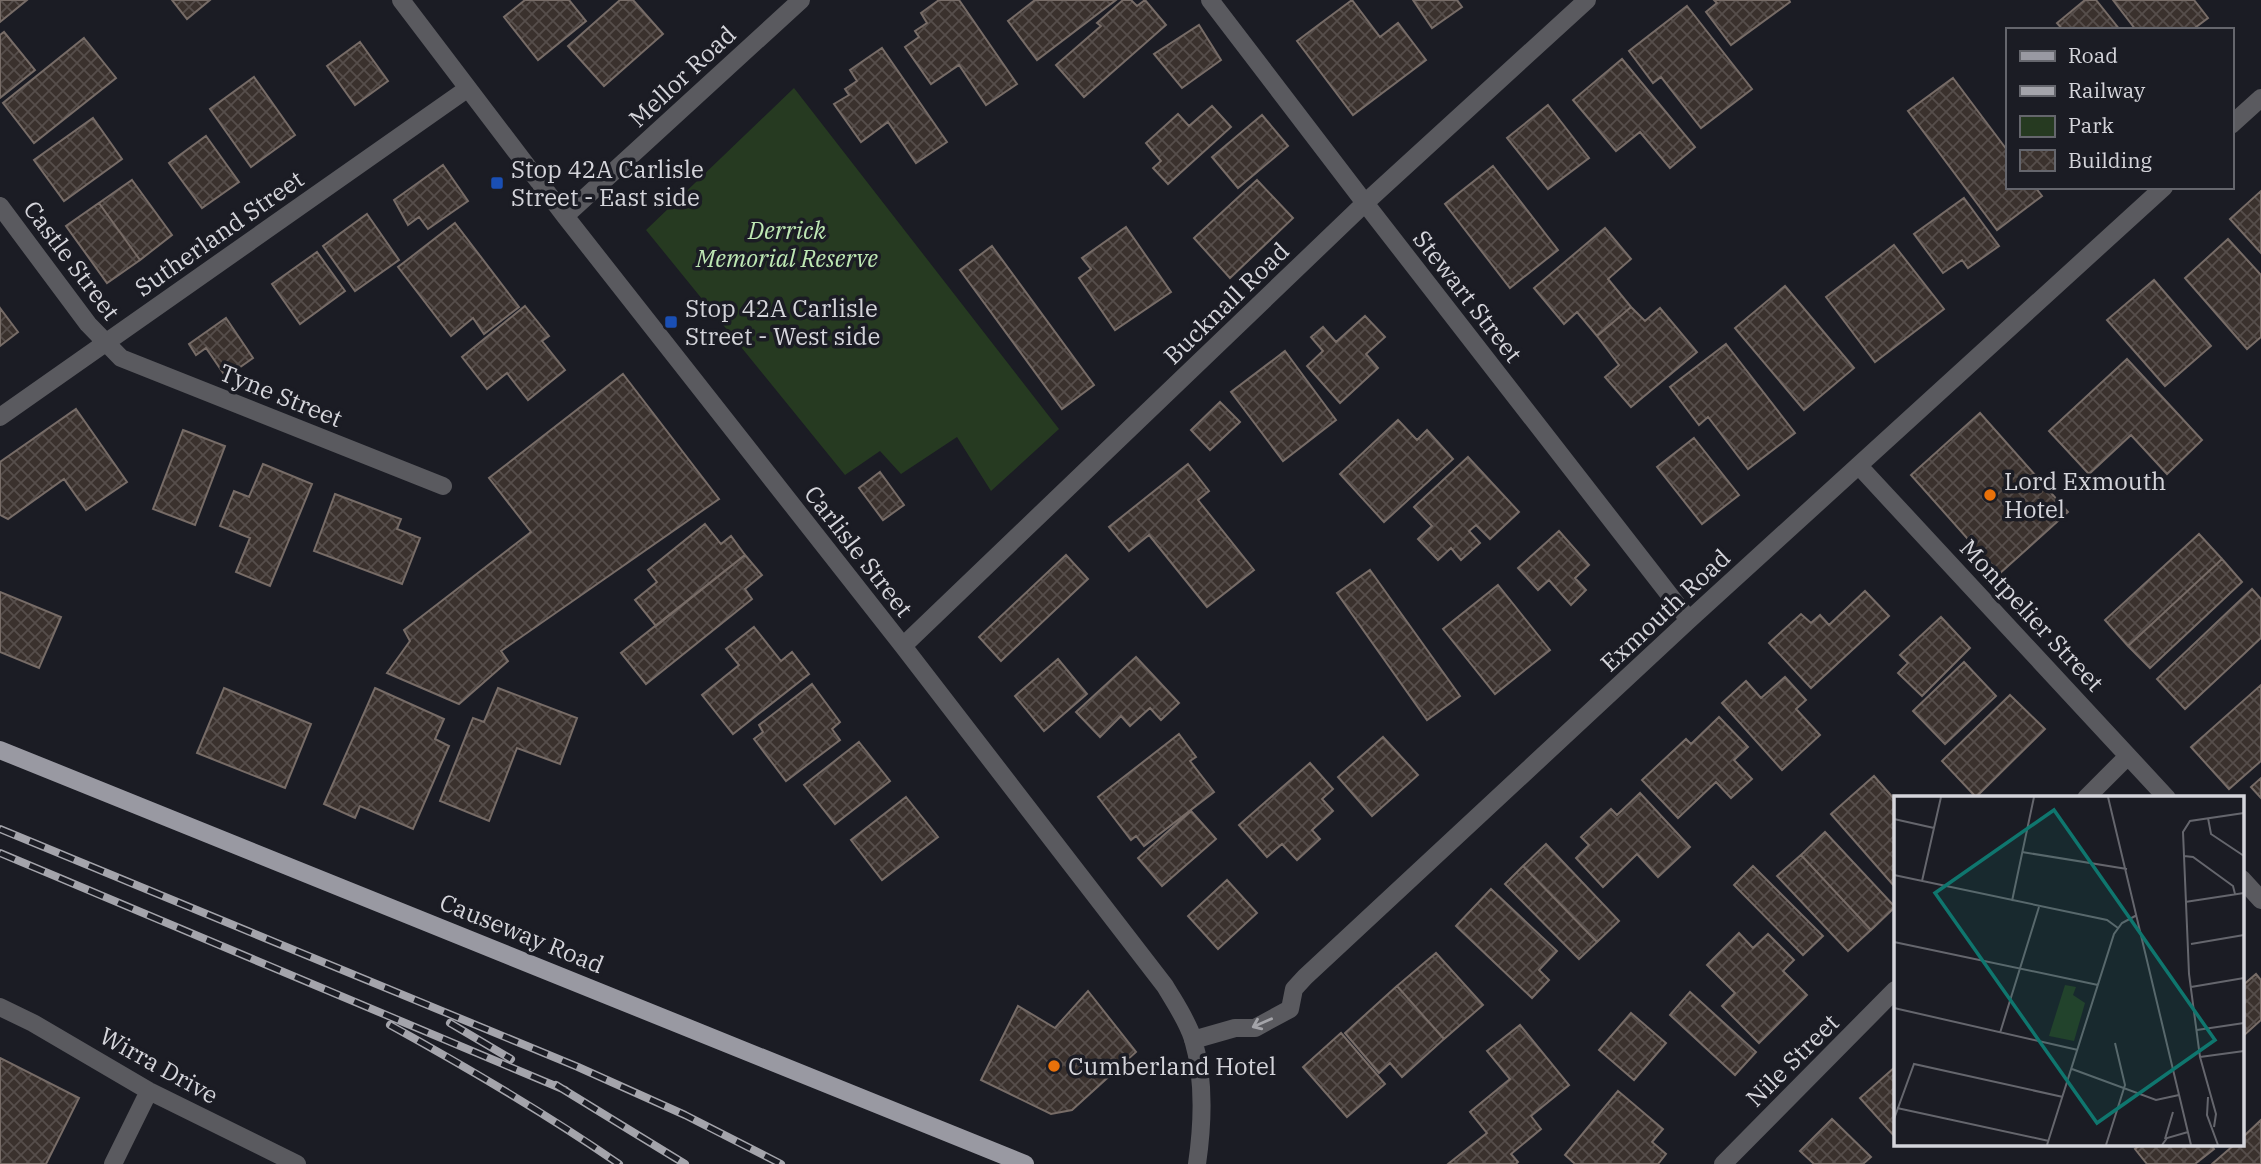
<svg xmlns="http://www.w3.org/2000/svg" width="2261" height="1164" viewBox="0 0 2261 1164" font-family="'IBM Plex Serif',serif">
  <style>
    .green { fill: #263a21 }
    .building { fill: url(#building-cross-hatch); stroke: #776c67; stroke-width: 2 }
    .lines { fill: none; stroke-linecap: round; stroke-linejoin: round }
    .minor { stroke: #5a5a5f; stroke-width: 18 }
    .major { stroke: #9999a2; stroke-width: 18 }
    .rail-casing { stroke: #a4a4ab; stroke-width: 8 }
    .rail { stroke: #1b1c24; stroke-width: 5; stroke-dasharray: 16; stroke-linecap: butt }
    .oneway { stroke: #a4a4a9 }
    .transit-dot { fill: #1a4fb4; stroke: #1b1c24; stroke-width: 2.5 }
    .food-dot { fill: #e8710a; stroke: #1b1c24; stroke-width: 2.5 }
    .labels { text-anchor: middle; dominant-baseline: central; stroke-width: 7; stroke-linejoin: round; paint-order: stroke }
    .street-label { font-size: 24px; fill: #d5d5db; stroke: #1b1c24 }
    .poi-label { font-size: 24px; fill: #d5d5db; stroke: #1b1c24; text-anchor: start }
    .park-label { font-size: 24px; font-style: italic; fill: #bee8b4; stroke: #1b1c24 }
    .inset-road { fill: none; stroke: #65666d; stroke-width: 2 }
    .view { fill: #0f766e; fill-opacity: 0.15; stroke: #0f766e; stroke-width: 3.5 }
    .inset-edge { fill: none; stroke: #d5d5db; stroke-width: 3.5 }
  </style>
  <defs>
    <pattern id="building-cross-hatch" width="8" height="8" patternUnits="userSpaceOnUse" patternTransform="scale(1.75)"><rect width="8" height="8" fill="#3a312d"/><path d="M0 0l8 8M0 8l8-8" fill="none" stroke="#564e4b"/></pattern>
  </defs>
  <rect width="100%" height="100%" fill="#1b1c24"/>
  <path class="green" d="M794 88 1059 429 991 491 957 437 901 474 880 451 845 475 646 230Z"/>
  <path class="building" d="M0 0H27L0 22Z
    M172 0H210L187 19Z
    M525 0H569L586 21 538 60 504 17Z
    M620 0H633L663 34 604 86 568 46Z
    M939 0H959L1017 84 986 105 959 65 931 84 905 47 919 37 915 31 927 23 921 13Z
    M1035 0H1116L1037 60 1008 21Z
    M1123 0H1131L1137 6 1145 0 1166 25 1084 97 1056 65 1101 26 1097 23Z
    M1352 0 1380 37 1398 23 1426 60 1353 115 1297 41Z
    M1413 0H1457L1462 7 1432 28Z
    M1714 0H1789L1790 2 1731 45 1706 12 1717 3Z
    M2085 0H2096L2120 30H2063L2057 23Z
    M2113 0H2194L2208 18 2192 30H2136Z
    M1687 6 1752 89 1701 128 1661 77 1653 83 1629 51Z
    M1199 25 1221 60 1182 88 1154 54Z
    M4 32 35 70 0 98V35Z
    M84 38 116 78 34 143 3 103Z
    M360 42 388 81 355 105 327 66Z
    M882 48 947 142 916 163 888 122 861 142 834 104 849 95 845 89 857 81 850 70Z
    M1622 59 1695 147 1670 168 1640 132 1616 151 1573 100Z
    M254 77 295 135 251 167 210 109Z
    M1953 78 2007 150V187H2035L2042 196 1997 230 1908 111Z
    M1548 105 1589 158 1548 189 1507 138Z
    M1212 106 1231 127 1168 184 1153 168 1161 161 1146 143 1178 114 1189 126Z
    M1262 115 1288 146 1238 188 1212 157Z
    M93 118 122 159 64 201 34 160Z
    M206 136 239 182 202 208 169 163Z
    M443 165 468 201 428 229 419 217 408 225 394 200Z
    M1493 166 1558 250 1510 288 1445 204Z
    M132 180 172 235 140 260 99 203Z
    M1257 180 1293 218 1230 278 1194 238Z
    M2261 191V253L2230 219Z
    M1964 198 1999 246 1968 268 1962 260 1943 273 1914 234Z
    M99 203 140 260 107 283 66 226Z
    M367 214 399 260 355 291 323 246Z
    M455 223 519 307 484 334 473 318 451 336 398 267Z
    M1126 227 1171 292 1115 330 1079 278 1091 269 1082 258Z
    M1605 228 1631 259 1608 279 1631 307 1597 336 1577 312 1564 324 1534 288Z
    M2228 239 2261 275V337L2247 349 2185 278Z
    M1894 245 1944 309 1875 362 1826 297Z
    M992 246 1094 385 1062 409 960 270Z
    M317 252 345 291 300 324 272 284Z
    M2154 280 2211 346 2165 386 2107 320Z
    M1785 286 1854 368 1804 410 1735 328Z
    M525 306 549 336 542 341 565 370 528 400 507 373 487 389 462 357Z
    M1631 307 1645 321 1660 308 1697 352 1631 407 1605 377 1619 365 1597 336Z
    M0 308 18 332 0 346Z
    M1365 316 1385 337 1366 354 1378 368 1340 403 1307 366 1323 351 1311 337 1323 327 1336 342Z
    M226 318 253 358 226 377 206 348 196 355 189 344Z
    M1726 344 1795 433 1748 469 1708 417 1699 425 1670 387Z
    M1285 351 1336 420 1283 461 1231 392Z
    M2127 359 2202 440 2167 474 2131 435 2089 474 2049 431Z
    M623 374 719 499 501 651 508 661 459 704 387 673 410 641 404 630 531 532 489 478Z
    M1220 402 1240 422 1210 450 1191 430Z
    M76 409 127 482 86 510 64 479 8 519 0 515V462Z
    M1980 413 2068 512 1999 574 1911 475Z
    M1398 420 1417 440 1427 430 1453 459 1384 522 1340 474Z
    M183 430 225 446 195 525 153 509Z
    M1694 438 1739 495 1702 524 1657 467Z
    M1468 457 1519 512 1490 539 1476 525 1469 531 1480 543 1461 560 1451 548 1438 560 1418 539 1432 526 1414 507Z
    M263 464 312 484 270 586 236 572 250 538 220 526 234 491 249 497Z
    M1188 464 1209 491 1198 500 1254 570 1207 607 1149 535 1129 551 1109 527Z
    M880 472 904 505 883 520 859 488Z
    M335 494 401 519 397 529 420 538 402 584 314 551Z
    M705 524 721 544 731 536 745 555 656 626 635 600 657 582 648 570Z
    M1559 531 1589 565 1575 578 1586 590 1571 605 1549 580 1538 590 1518 568Z
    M2199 534 2222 559 2128 646 2105 620Z
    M745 555 762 575 745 589 752 599 646 684 621 653Z
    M1066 555 1088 579 1001 661 979 637Z
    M2222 559 2242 582 2150 668 2128 646Z
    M1370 570 1460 696 1427 720 1337 593Z
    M1498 585 1550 650 1495 694 1443 629Z
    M2252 589 2261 599V638L2185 709 2157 679Z
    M1865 591 1889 616 1811 688 1769 643 1801 614 1811 623 1820 615 1829 625Z
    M0 592 61 617 39 668 0 652Z
    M1941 617 1970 648 1922 696 1898 673 1908 663 1900 655Z
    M754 627 781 661 792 652 809 674 733 734 702 695 739 665 726 649Z
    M1136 657 1179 703 1161 720 1150 708 1130 726 1121 716 1100 737 1076 712Z
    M1058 659 1087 694 1044 731 1015 696Z
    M1964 662 1996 696 1945 744 1913 711Z
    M1785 677 1806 700 1796 709 1820 735 1782 770 1722 703 1746 681 1761 698Z
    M812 684 840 722 832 729 840 740 786 781 754 739 763 732 759 725Z
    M2261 685V761L2229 789 2191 747Z
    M224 688 311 724 285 788 197 753Z
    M375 688 444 719 435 739 449 746 413 829 360 806 355 818 324 804Z
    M498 688 577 718 560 764 517 748 489 821 440 801 473 718 484 722Z
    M2010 695 2045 729 1976 797 1942 761Z
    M1719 717 1748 747 1734 760 1752 779 1731 798 1716 782 1678 818 1642 780 1686 739 1691 744Z
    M1179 734 1196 757 1190 761 1214 792 1144 846 1136 836 1131 840 1098 797Z
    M1383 737 1418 775 1372 816 1338 777Z
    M859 742 890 781 835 824 804 785Z
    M1310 763 1333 789 1322 799 1333 811 1312 830 1320 839 1297 860 1282 844 1267 857 1239 825Z
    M1874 776 1895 800V887L1831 814Z
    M2261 778V798L2251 787Z
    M1640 793 1690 847 1658 877 1637 854 1603 887 1576 858 1589 845 1581 837 1611 809 1617 815Z
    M906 797 938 837 882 880 851 840Z
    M1191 811 1216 839 1162 886 1138 858Z
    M1825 832 1895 907 1871 930 1801 855Z
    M1546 844 1619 921 1597 942 1523 866Z
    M1801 855 1871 930 1848 951 1777 876Z
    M1523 866 1597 942 1579 959 1505 884Z
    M1753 866 1823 936 1803 955 1734 885Z
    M1227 880 1257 913 1218 949 1188 916Z
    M1491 889 1557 951 1539 970 1549 980 1532 998 1456 926Z
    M1739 933 1753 948 1768 934 1794 960 1783 971 1807 995 1759 1043 1722 1006 1735 993 1707 965Z
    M1436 953 1483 1005 1444 1039 1397 986Z
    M2256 974 2261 980V1020L2242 1037V986Z
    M1397 986 1444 1039 1402 1077 1390 1063 1379 1073 1345 1033Z
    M1088 991 1136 1052 1072 1110 1051 1114 981 1080 1018 1006 1055 1028Z
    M1690 992 1756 1052 1735 1075 1670 1015Z
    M1631 1013 1666 1043 1634 1080 1599 1050Z
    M1520 1025 1569 1085 1531 1116 1541 1129 1511 1154 1518 1162 1516 1164H1448L1487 1133 1470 1112 1510 1079 1487 1051Z
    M1341 1033 1385 1084 1347 1117 1303 1067Z
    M0 1058 79 1098 46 1164H0Z
    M1895 1067V1137L1860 1098Z
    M1618 1091 1663 1129 1652 1142 1666 1154 1658 1164H1575L1565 1155Z
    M1832 1119 1871 1157 1863 1164H1814L1800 1151Z
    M2261 1120V1164H2212L2234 1145H2242V1138Z
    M2140 1145H2211L2214 1149 2195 1164H2147L2135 1149Z"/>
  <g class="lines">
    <path class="minor" d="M401 0 565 216 903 646 1165 986C1175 1003 1187 1020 1193 1039 1205 1080 1203 1123 1197 1164
      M1210 0 1365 203 1689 620
      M2231 125 2261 98
      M0 206 88 324 121 358 443 486
      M565 216 801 0
      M0 417 467 89
      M1859 466 2167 798
      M903 646 1365 203 1587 0
      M2086 798 2128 756
      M2242 879 2261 900
      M0 1007 33 1023 149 1091 297 1164
      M1193 1040 1235 1028H1255L1290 1009 1294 989 1305 977 1689 620 2164 187
      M113 1164 149 1091
      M1723 1164 1895 990"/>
    <path class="major" d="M0 750 1025 1164"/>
    <defs>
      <path id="rail" d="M0 829 578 1067 685 1115 781 1164
        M0 853 565 1090
        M450 1023 511 1059
        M390 1025C468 1068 545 1113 619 1164
        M556 1085 685 1164"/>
    </defs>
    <use href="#rail" class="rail-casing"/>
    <use href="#rail" class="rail"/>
  </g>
  <defs><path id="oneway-shaft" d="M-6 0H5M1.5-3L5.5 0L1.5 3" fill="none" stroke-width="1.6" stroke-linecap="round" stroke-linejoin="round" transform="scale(1.75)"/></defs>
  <use class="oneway" href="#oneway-shaft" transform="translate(1262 1023) rotate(156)"/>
  <g class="transit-dot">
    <rect x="490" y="176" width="14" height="14" rx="3.5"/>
    <rect x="664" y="315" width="14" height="14" rx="3.5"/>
  </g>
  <g class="food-dot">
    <circle cx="1990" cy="495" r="7"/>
    <circle cx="1054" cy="1066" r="7"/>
  </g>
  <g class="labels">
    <g class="street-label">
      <text transform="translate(682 76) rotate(-43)">Mellor Road</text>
      <text transform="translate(219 233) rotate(-35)">Sutherland Street</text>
      <text transform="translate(72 260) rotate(53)">Castle Street</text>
      <text transform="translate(1468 296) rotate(52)">Stewart Street</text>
      <text transform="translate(1226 303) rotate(-44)">Bucknall Road</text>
      <text transform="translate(281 395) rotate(22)">Tyne Street</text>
      <text transform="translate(859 551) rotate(52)">Carlisle Street</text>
      <text transform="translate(1665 610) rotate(-43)">Exmouth Road</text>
      <text transform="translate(2032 615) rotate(47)">Montpelier Street</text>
      <text transform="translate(522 933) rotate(22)">Causeway Road</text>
      <text transform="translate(1792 1060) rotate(-45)">Nile Street</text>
      <text transform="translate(159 1065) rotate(29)">Wirra Drive</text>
    </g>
    <g class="poi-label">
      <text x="511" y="169">Stop 42A Carlisle<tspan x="511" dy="28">Street - East side</tspan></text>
      <text x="685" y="308">Stop 42A Carlisle<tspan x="685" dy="28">Street - West side</tspan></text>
      <text x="2004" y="481">Lord Exmouth<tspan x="2004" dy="28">Hotel</tspan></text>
      <text x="1068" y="1066">Cumberland Hotel</text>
    </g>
    <g class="park-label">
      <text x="787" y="230">Derrick<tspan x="787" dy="28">Memorial Reserve</tspan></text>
    </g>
  </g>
  <g transform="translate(1894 796)">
    <rect width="350" height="350" fill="#1b1c24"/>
    <path d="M171 189 182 191 179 199 191 207 180 245 155 240Z" fill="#263a21"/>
    <path class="inset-road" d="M214 1 297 349M314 22 317 38 350 60M0 23 40 32M128 56 233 73M290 60 299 61 339 90 341 98M0 79 213 124 224 132M28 85 47 1M118 105 140 1M291 106 350 97M0 146 204 189M297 148 350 139M297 191 350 182M0 212 184 254M303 234 350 227M106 237 145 111M306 261 350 255M178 273 262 304 285 299M314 301 313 319 324 349M3 312 155 345M0 323 20 268 169 301M320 331 322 318 306 261 295 178 289 36 296 25 350 17M271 343 279 316M153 349 220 138 228 127 243 119M212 349 231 289 221 247M268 349 273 342 294 336"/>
    <path class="view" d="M160 14 321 244 203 327 41 97Z"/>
    <rect width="350" height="350" class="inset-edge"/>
  </g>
  <rect x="2006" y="28" width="228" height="161" fill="#1b1c24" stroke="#65666d" stroke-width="2"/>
  <rect x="2020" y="51" width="35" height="10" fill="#9999a2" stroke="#65666d" stroke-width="2"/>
  <text x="2068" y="63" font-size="21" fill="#d5d5db">Road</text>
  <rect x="2020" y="86" width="35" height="10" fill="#a4a4ab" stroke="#65666d" stroke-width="2"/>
  <text x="2068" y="98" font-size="21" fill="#d5d5db">Railway</text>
  <rect x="2020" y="116" width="35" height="21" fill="#263a21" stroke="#65666d" stroke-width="2"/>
  <text x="2068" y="133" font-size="21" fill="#d5d5db">Park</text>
  <rect x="2020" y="150" width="35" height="21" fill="url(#building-cross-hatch)" stroke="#65666d" stroke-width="2"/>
  <text x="2068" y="168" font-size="21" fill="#d5d5db">Building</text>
</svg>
